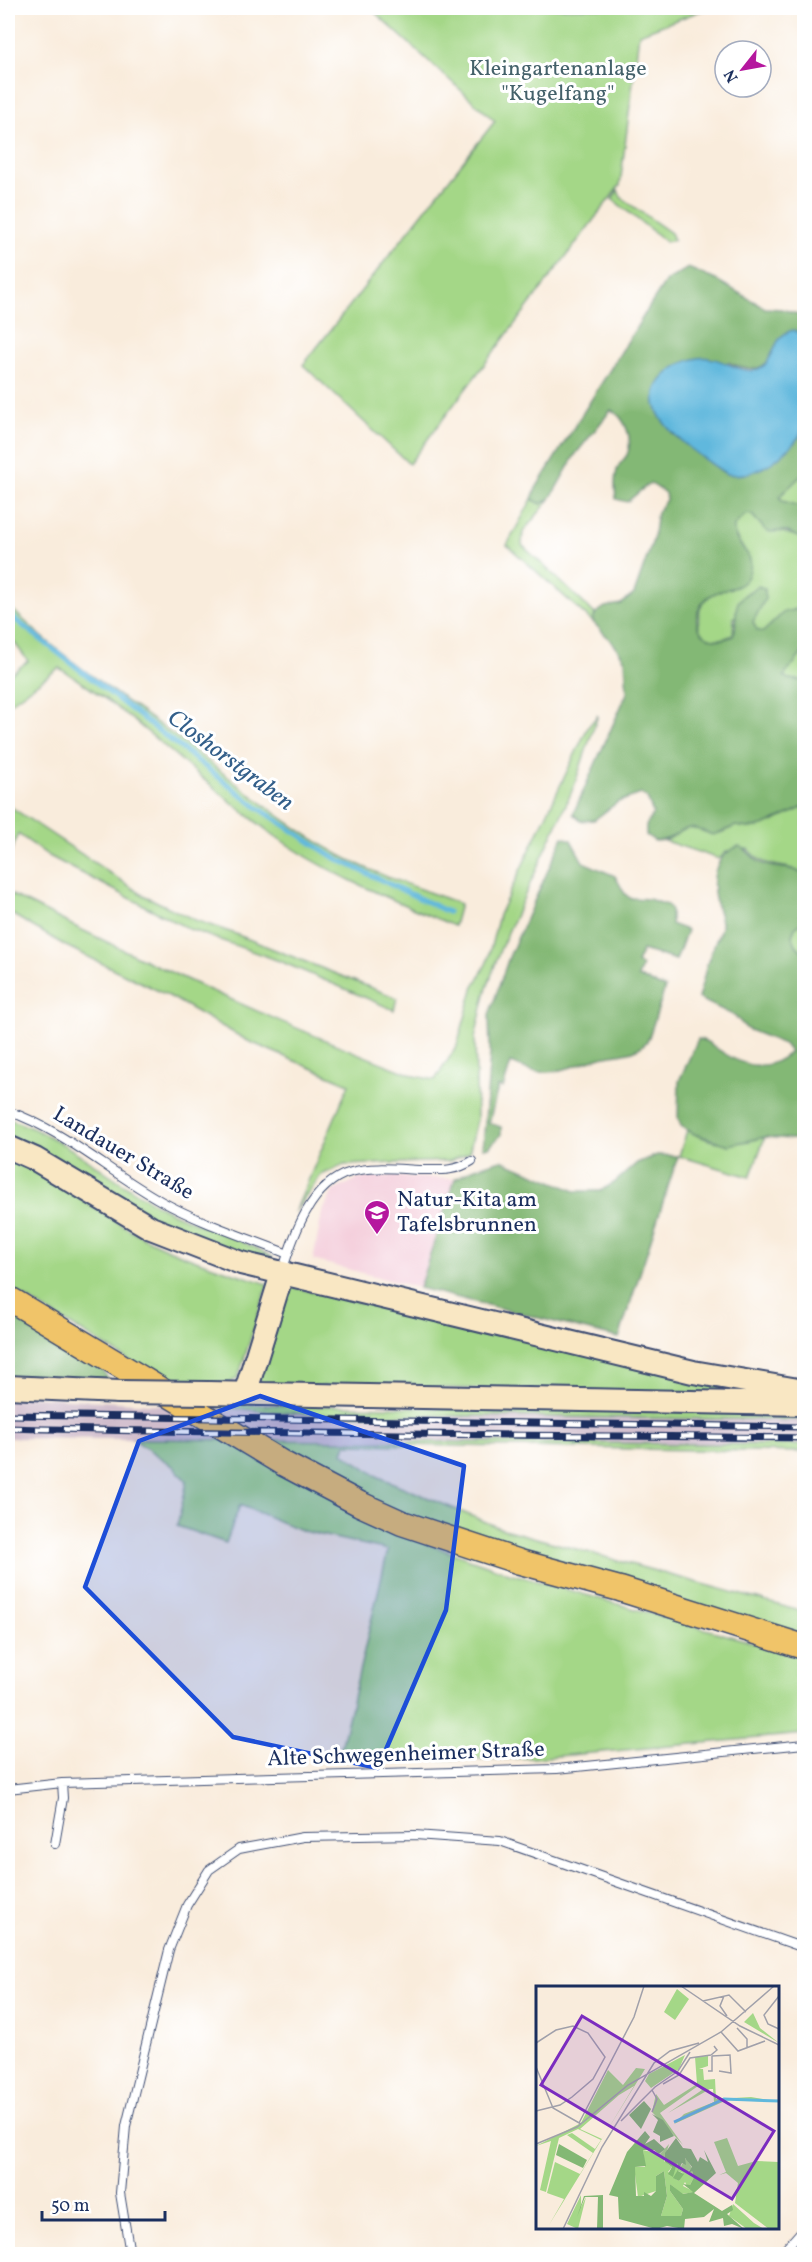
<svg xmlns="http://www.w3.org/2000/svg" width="812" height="2262" viewBox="0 0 812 2262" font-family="Vollkorn,serif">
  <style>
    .built { fill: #f4cfdc }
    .industrial { fill: #d0bdcc }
    .green { fill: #a4d787; stroke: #608372; stroke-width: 1.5 }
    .forest { fill: #83b874; stroke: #4f7469; stroke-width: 1.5 }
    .water { fill: #60b8dd; stroke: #3e749e; stroke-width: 1.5 }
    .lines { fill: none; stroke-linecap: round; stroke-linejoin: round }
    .stream { stroke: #60b8dd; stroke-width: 5 }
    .service-casing { stroke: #3c4b71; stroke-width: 10 }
    .secondary-casing { stroke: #3c4b71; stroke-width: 26 }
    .primary-casing { stroke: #3c4b71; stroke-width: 27 }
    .service { stroke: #fff; stroke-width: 8 }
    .secondary { stroke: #f9e7c3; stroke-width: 22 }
    .primary { stroke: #f0c469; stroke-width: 24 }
    .rail-casing { stroke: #1b2f5e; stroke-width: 7 }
    .rail { stroke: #fff; stroke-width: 4.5; stroke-dasharray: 14; stroke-linecap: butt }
    .secondary-bridge-casing { stroke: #3c4b71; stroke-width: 26; stroke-linecap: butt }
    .secondary-bridge { stroke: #f9e7c3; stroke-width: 22 }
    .marked { fill: #1d4ed8; fill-opacity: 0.2; stroke: #1d4ed8; stroke-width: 4.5; stroke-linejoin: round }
    .labels { text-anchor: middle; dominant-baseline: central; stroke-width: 6; stroke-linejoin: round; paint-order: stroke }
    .park-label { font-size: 22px; fill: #44616a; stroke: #fff }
    .street-label { font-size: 22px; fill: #1b2f5e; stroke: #fff }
    .poi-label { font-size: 22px; fill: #1b2f5e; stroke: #fff; text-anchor: start }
    .water-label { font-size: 24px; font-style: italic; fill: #335f8a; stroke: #fff }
    .inset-river { fill: none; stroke: #60b8dd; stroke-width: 3 }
    .inset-road { fill: none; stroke: #a0a0aa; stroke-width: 1.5 }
    .view { fill: #7b2cbf; fill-opacity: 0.15; stroke: #7b2cbf; stroke-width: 3 }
    .inset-edge { fill: none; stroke: #1b2f5e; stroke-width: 3 }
  </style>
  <rect width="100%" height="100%" fill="#fff"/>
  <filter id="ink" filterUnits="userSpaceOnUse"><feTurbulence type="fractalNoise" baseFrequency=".0167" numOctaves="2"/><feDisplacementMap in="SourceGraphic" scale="12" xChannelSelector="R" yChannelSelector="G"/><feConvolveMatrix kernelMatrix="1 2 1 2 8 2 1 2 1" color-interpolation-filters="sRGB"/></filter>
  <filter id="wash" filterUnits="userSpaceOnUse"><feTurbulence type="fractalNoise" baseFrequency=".008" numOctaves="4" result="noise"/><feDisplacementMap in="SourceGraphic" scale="24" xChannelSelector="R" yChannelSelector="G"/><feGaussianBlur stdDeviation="1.35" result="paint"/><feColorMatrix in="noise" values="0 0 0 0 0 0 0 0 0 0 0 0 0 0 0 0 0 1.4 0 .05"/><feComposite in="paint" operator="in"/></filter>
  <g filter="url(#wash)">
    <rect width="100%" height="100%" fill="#f9ecdc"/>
    <path class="built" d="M381 1176 455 1179 419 1288 313 1260 322 1213 333 1191 358 1179Z"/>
    <path class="industrial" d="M8 1395 303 1414 804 1420V1445L8 1438Z"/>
    <path class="green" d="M370 8H708L639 34 620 185 409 464 303 365 495 121Z
      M618 190 621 197 627 202 671 233 674 240 666 242 612 199Z
      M804 473V507L782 501 780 496 783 492Z
      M532 499 541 504 550 499 523 532 522 545 595 614 593 622 507 545Z
      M746 514 752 515C769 536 783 528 804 540V608C787 607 776 623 763 633L756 630 753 622 734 617 733 635C720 641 711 641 700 633 693 601 709 592 737 587L741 545 733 533V526Z
      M8 605C53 651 109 688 161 726 220 768 274 818 338 854 375 875 420 888 460 904L454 926C393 900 329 875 275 836 201 783 138 715 59 668L8 704V676L28 661 8 634Z
      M804 651V681L787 679 783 676Z
      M598 715 573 789 500 950 485 994 475 1038 477 1120 469 1153 450 1161 344 1165 321 1175 295 1212 349 1084 248 1041 169 996 66 946 8 912V893C141 961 275 1022 415 1076L435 1080 457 1046 473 989 487 962 499 915 588 727Z
      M8 805 143 895 195 920 233 933 397 998 394 1010 282 962 189 929 49 856 18 834 8 861Z
      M804 807V875C783 860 767 873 748 849L727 851 719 859 665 841 687 828 720 833 736 826 748 828 763 826Z
      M804 921V953L796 945 792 935 795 928Z
      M8 1119C64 1136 108 1178 159 1206 195 1226 238 1236 272 1257V1262L199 1243 8 1141Z
      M687 1130C715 1146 735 1146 765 1137L750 1177 679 1156Z
      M8 1157C56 1178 97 1212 143 1237 183 1258 225 1270 268 1284L238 1378 230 1383H211L158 1378 8 1287Z
      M292 1287 754 1391 752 1394 264 1385 258 1379 288 1292Z
      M215 1404 804 1414V1420L303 1414 216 1407Z
      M133 1439 804 1445V1452L346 1444 343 1453 379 1477 500 1528 804 1612V1638L410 1538 509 1573 804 1657V1734L536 1758 338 1761 388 1550 303 1531 240 1505 226 1543 177 1526 187 1482 174 1467Z"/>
    <path class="forest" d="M688 268 718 281 765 308 782 309 804 316V336L794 330C771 358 767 380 728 362L655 405 673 434 726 474 799 438 804 424V473L780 496 782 501 804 507V540L786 531 767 532 752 515 746 514 734 526C732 548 759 550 748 576 740 593 717 586 705 600 685 622 704 649 733 636 742 610 724 604 759 586L765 589V599L753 622 757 630 763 632 784 612 804 608V651L784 676 788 679 804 681V807L763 826 748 828 736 826 713 835C706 833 696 827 690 828 679 829 673 841 655 841L646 835V826L653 813 647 798 641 794 618 802 594 820 581 821 573 814 627 693 625 660 614 644 593 622 595 614 605 607 621 604 634 594 653 540 657 512 666 500 665 493 650 483 627 502 616 499C615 489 614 480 617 470 618 464 624 460 627 455 634 439 625 417 611 410L575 455 550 499 541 504 532 499 536 488 651 304 666 281Z
      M563 837 571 840 583 862 615 876 625 894 630 898 649 899 667 905 671 910V924L687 930 676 960 642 950 637 963 642 966 638 977 665 988 648 1040C635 1056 619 1052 601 1057 581 1063 560 1074 538 1072 529 1071 520 1066 511 1063L503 1088 498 1087 489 1123 501 1127V1135L489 1147 483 1148 490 1053 489 1015 509 957Z
      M739 846C749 850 750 856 758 861 772 871 790 864 804 875V921L795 928 792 935 796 945 804 953V1140L765 1137 729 1145 694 1134 681 1126 678 1118 679 1081 698 1039C709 1040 713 1047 722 1052 746 1068 768 1072 790 1052L784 1044 747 1029 735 1016 698 998C703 983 705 967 711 953 714 943 719 937 721 927 722 919 718 912 716 904 710 879 714 856 739 846Z
      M657 1155 678 1156 619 1338 419 1288 455 1179 475 1168 501 1160 575 1191H600L614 1183 637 1163Z
      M8 1313 103 1370 108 1379 24 1381 8 1378Z"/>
    <path class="water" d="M794 330 804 336C805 361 812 418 798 438 792 447 783 454 774 461 760 471 744 477 726 474 701 456 626 412 666 375 674 367 686 360 698 358 717 354 740 374 755 370 777 365 770 334 794 330Z"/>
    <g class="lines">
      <path class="stream" d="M8 614 257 807 333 857 448 912"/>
    </g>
  </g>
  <g filter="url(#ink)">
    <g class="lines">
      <defs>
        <path id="service" d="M8 1111C65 1131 109 1172 161 1201 201 1223 245 1237 288 1254
          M283 1269C294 1234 311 1183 351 1172 372 1166 397 1169 419 1170 438 1170 455 1172 472 1161
          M8 1789 62 1783 557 1769 804 1744
          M55 1844 63 1798 62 1783
          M130 2254 120 2193 126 2126 169 1950 187 1905 209 1870 239 1849 303 1837 415 1835 500 1841 804 1948
          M781 2254 804 2228"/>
        <path id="secondary" d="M8 1147 35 1159 151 1228 241 1263 693 1372 804 1391
          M8 1387 119 1392
          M207 1393 804 1404
          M245 1394 282 1274"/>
        <path id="primary" d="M8 1298 284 1464 360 1504 402 1523 520 1562 620 1589 804 1647"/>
      </defs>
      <use href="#service" class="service-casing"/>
      <use href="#secondary" class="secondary-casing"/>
      <use href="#primary" class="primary-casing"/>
      <use href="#service" class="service"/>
      <use href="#secondary" class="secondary"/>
      <use href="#primary" class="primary"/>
      <defs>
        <path id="rail" d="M8 1415 804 1427
          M8 1428C273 1435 539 1434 804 1438"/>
      </defs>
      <use href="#rail" class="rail-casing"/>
      <use href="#rail" class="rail"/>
      <defs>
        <path id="secondary-bridge" d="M119 1392 207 1393"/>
      </defs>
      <use href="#secondary-bridge" class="secondary-bridge-casing"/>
      <use href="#secondary-bridge" class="secondary-bridge"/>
    </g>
  </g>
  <path class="marked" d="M260 1396 464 1466 446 1610 378 1768 233 1737 85 1587 139 1441Z"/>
  <defs>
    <symbol id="school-pin" viewBox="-11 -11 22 30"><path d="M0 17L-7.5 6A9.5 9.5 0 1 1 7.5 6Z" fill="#b5179e" stroke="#fff"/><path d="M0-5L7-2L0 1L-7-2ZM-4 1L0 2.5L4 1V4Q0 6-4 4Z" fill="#fff"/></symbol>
  </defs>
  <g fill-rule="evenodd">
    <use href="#school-pin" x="362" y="1198" width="30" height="40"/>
  </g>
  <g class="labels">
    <g class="park-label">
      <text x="558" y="69">Kleingartenanlage<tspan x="558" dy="25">"Kugelfang"</tspan></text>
    </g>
    <g class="street-label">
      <text transform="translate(123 1154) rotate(31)">Landauer Straße</text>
      <text transform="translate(406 1755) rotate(-2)">Alte Schwegenheimer Straße</text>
    </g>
    <g class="poi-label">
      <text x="397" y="1200">Natur-Kita am<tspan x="397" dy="25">Tafelsbrunnen</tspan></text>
    </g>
    <g class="water-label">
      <text transform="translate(230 761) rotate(37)">Closhorstgraben</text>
    </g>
  </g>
  <g transform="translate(536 1986)">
    <rect width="243" height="243" fill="#f9ecdc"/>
    <path d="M141 3 153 13 139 34 128 26ZM217 27 224 42 243 57 208 36ZM149 69 143 83 115 102 109 95 113 88ZM172 70V80L163 83H167L168 94 179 93 180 113 215 111 243 116 191 114 138 138 148 128 178 116 177 103H174L132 127 166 104 162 100 124 127 147 159 116 126 120 108 128 119 161 98 159 71ZM100 82 109 83 13 239 28 213 11 207 19 176 44 188 57 167 31 149 36 147 59 163 65 154 42 143 23 152 10 206 4 204 15 155 0 160 45 137 72 84 87 99ZM98 100 66 153 44 143 83 109ZM191 152 202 180 220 175 243 176V243H233L199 217 202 197 190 187 183 189 190 186 178 156ZM133 158 128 175 136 181 132 186 137 188 141 177 143 183 138 192 143 195 147 187 142 185 150 172 156 182 151 186 156 185 158 191 154 199 151 200 149 196 147 200 159 206 146 208 134 198V205L147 223 145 230 130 232 125 230 131 210 128 185 120 190V205L102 211 98 181H109L107 164 124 168ZM45 209V221L50 211 42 243 31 238ZM197 218 218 237 228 243H211L193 230Z" fill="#a4d787" fill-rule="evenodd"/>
    <path d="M108 115 115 123 105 143 93 129ZM116 128 127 134 138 150 124 156V150L117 146 122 134ZM109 145 114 151 109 158 118 153 129 163 123 168 118 164H107L110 180 99 181 100 210H108V206L115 210 120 205V190L128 185 131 210 125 230H145L147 223 134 205V198L147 208 157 206 147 198 154 199 158 191 156 185 151 188 156 181 149 172 150 179 146 177 142 185 148 188 143 195 137 192 143 182 141 177 137 191 132 188 136 181 129 176V167L140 152 147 162 155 163 162 176 164 171 172 176 168 164 180 187 158 207 186 225 196 219 197 224 191 228 208 243 196 238 188 240 187 232 173 236 178 223 168 231 149 233 148 243 131 240 120 243 83 233 82 211 73 209 91 166ZM23 158 51 174 47 182 20 169ZM67 209V243H61L62 211H49L41 231 48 210Z" fill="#83b874"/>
    <path class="inset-river" d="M138 136 188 113 243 115"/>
    <path class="inset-road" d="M145 0 204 40 243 59M188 10 184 20 191 30M243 10 228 29 232 38 243 43M167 15 193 9 210 26M201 42 211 53V61M185 46 202 65 229 55M0 57 20 44 37 40 52 47 69 71 57 93 36 111 24 119 0 125M176 70 194 69 195 87 183 85M0 81 17 122 45 138M172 85H176V70M127 98 143 89 154 72 175 69 181 64 178 60M116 126 121 113 116 104M85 135 119 101 142 85 154 66M43 137 98 31 108 0M0 158 41 141 92 99 185 46 238 0M27 243 66 161 118 77 134 65 163 57"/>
    <path class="view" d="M46 30 238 145 196 213 5 99Z"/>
    <rect width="243" height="243" class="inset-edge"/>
  </g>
  <rect width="812" height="2262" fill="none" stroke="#fff" stroke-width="30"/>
  <g transform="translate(743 69) rotate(239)"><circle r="28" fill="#ffffff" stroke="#a4acbf" stroke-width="1.5"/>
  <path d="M0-4.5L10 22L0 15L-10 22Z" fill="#b5179e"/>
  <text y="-9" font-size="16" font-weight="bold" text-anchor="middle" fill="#1b2f5e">N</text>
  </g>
  <path d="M42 2211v9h123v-9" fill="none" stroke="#1b2f5e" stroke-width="3"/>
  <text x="51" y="2211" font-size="18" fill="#1b2f5e" stroke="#ffffff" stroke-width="4.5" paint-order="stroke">50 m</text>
</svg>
